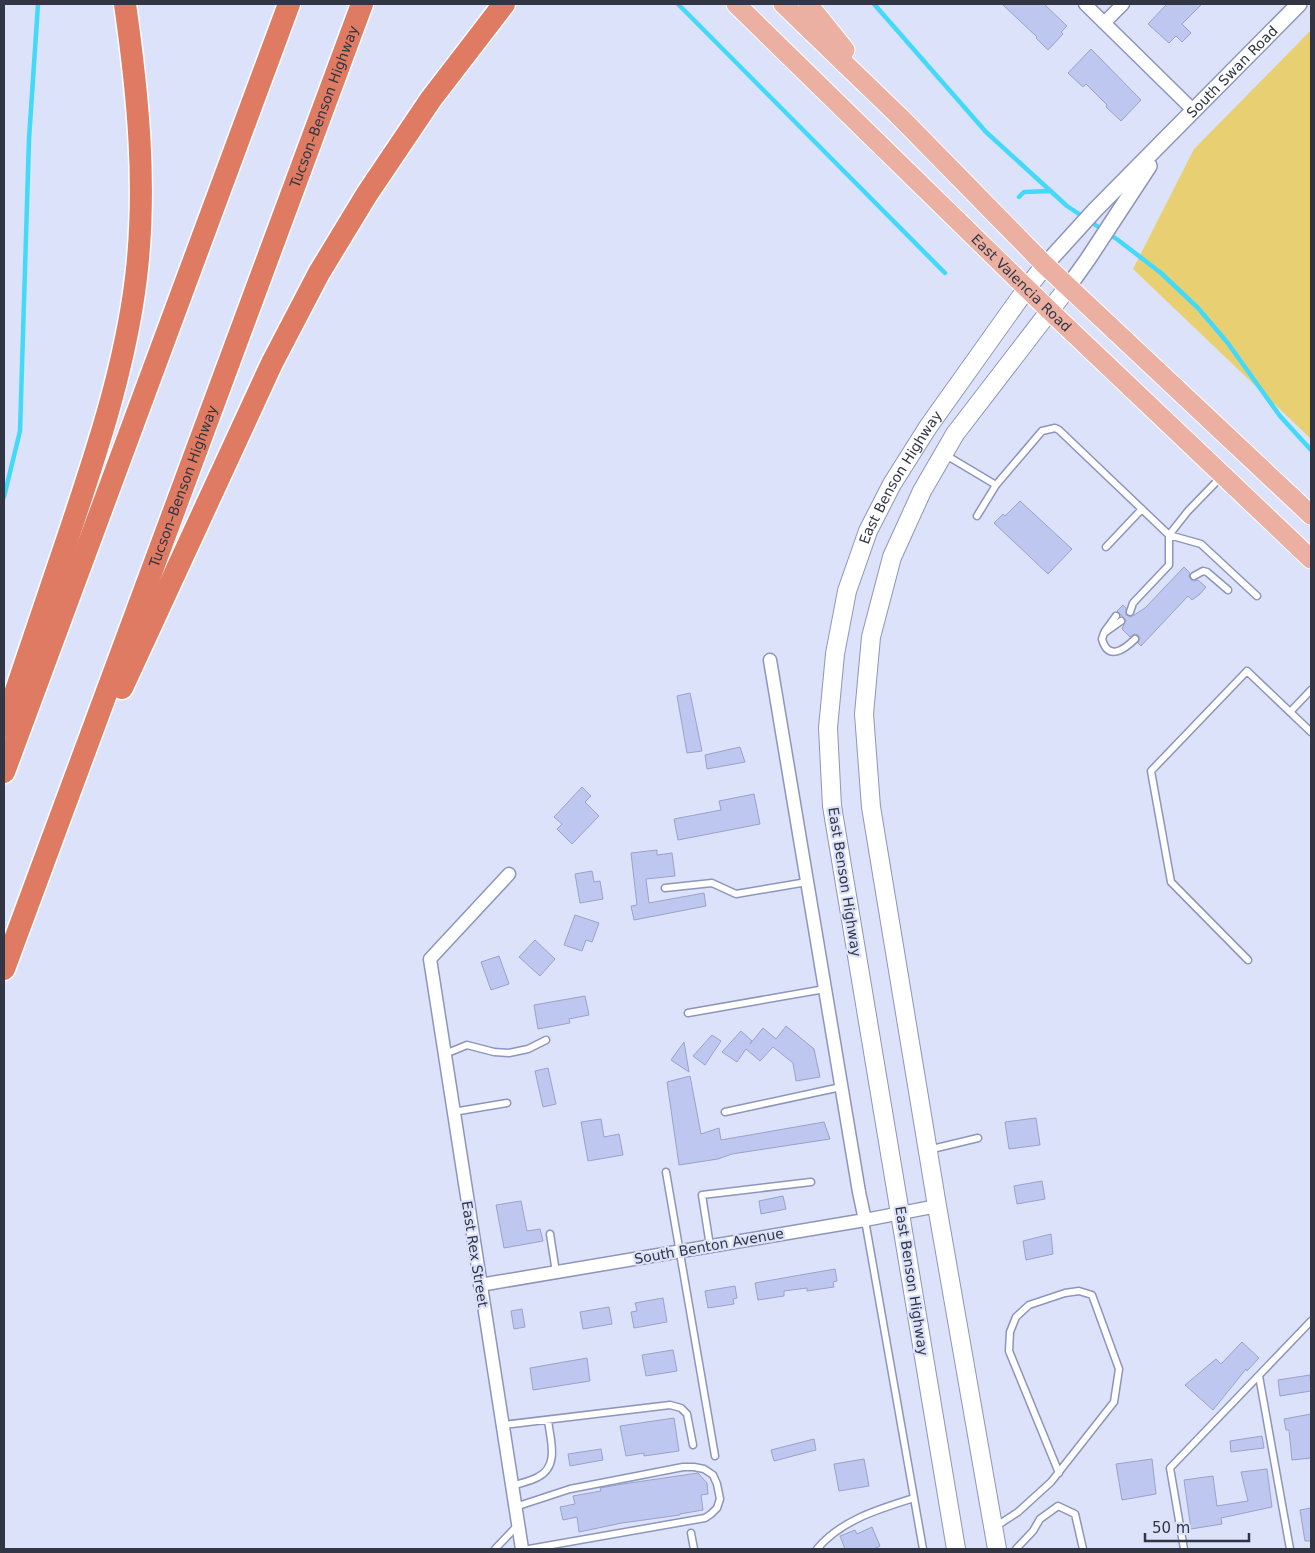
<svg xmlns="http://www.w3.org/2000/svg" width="1315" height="1553" viewBox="0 0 1315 1553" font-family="'DejaVu Sans',sans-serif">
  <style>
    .green { fill: #e8d072 }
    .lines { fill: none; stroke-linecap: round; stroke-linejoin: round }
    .stream { stroke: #43d9f9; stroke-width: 4.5 }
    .building { fill: #bec7ef; stroke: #9aa2c9 }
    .service-casing { stroke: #8d95bb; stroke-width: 9 }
    .minor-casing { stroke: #8d95bb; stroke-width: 15 }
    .tertiary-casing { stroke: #8d95bb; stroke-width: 18 }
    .secondary-casing { stroke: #8d95bb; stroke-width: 20 }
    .primary-casing { stroke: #fff; stroke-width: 21 }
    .motorway-casing { stroke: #fff; stroke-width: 25 }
    .service { stroke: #fff; stroke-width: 6 }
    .minor { stroke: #fff; stroke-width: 12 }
    .tertiary { stroke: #fff; stroke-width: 15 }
    .secondary { stroke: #fff; stroke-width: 18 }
    .primary { stroke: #ebb0a1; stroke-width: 19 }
    .motorway { stroke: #de7b62; stroke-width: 22 }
    .labels { text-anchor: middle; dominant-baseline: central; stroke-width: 4.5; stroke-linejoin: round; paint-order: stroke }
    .street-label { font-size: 14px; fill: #313544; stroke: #dce2fa }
  </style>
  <rect width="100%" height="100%" fill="#dce2fa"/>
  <path class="green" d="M1311 30V439L1133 269 1194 149Z"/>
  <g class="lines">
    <path class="stream" d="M678 4 945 273
      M874 4 986 132 1067 206 1118 240 1161 273 1198 308 1227 342 1280 416 1311 450
      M1019 197 1024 192 1051 191
      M4 497 20 431 29 139 38 4"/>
  </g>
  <path class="building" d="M1002 4H1044L1067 26 1061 32 1063 34 1048 50 1036 38 1037 37Z
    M1167 4H1202L1182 24 1191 33 1182 42 1176 36 1169 43 1148 24Z
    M1091 49 1141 100 1121 121 1106 107 1107 105 1086 84 1083 87 1068 73Z
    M1020 501 1072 549 1048 574 994 523 1003 514 1005 516Z
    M1184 567 1190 573 1189 576 1191 580 1194 581 1198 580 1206 587 1200 594 1192 600 1188 596 1141 646 1138 643 1140 638 1138 635 1134 634 1130 637 1122 629 1126 620 1117 611 1123 605 1126 608V615L1131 617 1145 608Z
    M690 693 702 751 687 753 677 696Z
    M740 747 745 762 707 769 705 755Z
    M582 787 591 796 585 802 599 816 572 844 557 829 562 824 554 817Z
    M754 794 760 824 678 840 674 819 721 810 719 801Z
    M657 850V855L672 853 675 876 646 879 649 903 704 893 706 906 634 920 631 906 637 905 631 853Z
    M592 871 594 882 600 881 603 899 580 903 575 874Z
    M575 915 599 923 592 942 586 940 582 951 564 945Z
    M535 940 555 959 540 976 519 957Z
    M499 956 509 984 491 990 481 962Z
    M585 996 589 1015 569 1019 570 1023 538 1029 534 1005Z
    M786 1026 814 1049 820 1077 796 1081 793 1063 773 1047 760 1061 746 1049 737 1062 722 1052 741 1031 752 1041 750 1044 763 1028 776 1039Z
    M712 1035 721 1041 705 1065 693 1056Z
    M684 1042 689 1072 671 1060Z
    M548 1068 556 1104 543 1107 535 1071Z
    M690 1076 701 1134 719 1128 721 1140 824 1122 830 1139 732 1154 718 1159 679 1165 667 1082Z
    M1036 1118 1040 1145 1009 1149 1005 1122Z
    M601 1119 604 1137 619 1134 623 1155 588 1161 581 1122Z
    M1042 1181 1045 1199 1017 1204 1014 1186Z
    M783 1196 786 1209 761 1214 759 1201Z
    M521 1201 527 1231 540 1229 543 1241 504 1248 496 1205Z
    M1051 1234 1053 1254 1026 1260 1023 1241Z
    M835 1269 837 1281 833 1282 834 1287 807 1291V1288L784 1291V1296L758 1300 755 1283Z
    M735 1286 737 1298 733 1299 734 1304 708 1308 705 1291Z
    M663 1298 667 1322 634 1328 631 1312 637 1311 635 1303Z
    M609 1307 612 1324 583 1329 580 1312Z
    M522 1309 525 1327 514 1329 511 1311Z
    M1242 1342 1259 1358 1247 1371 1246 1369 1213 1410 1185 1385 1216 1359 1221 1364Z
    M673 1350 677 1371 646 1376 642 1355Z
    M587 1358 590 1381 533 1390 530 1368Z
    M1310 1375 1311 1391 1280 1396 1278 1380Z
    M1311 1414V1458L1292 1460 1289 1430H1286L1284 1419Z
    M674 1418 679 1451 644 1456V1453L626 1456 620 1426Z
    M1262 1436 1264 1448 1231 1452 1230 1441Z
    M814 1439 816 1450 774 1461 771 1450Z
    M601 1449 603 1460 570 1466 568 1454Z
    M864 1459 869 1486 839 1491 834 1464Z
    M1152 1459 1156 1494 1122 1500 1116 1464Z
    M1267 1469 1272 1507 1221 1518 1222 1524 1191 1529 1184 1480 1213 1476 1217 1506 1248 1501 1241 1472Z
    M698 1473 707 1483 708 1494 701 1495 703 1510 680 1514V1515L622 1523 579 1532 577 1517 563 1520 560 1507 575 1504 573 1496 601 1491 600 1488 623 1484Z
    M1311 1508V1541H1305L1300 1510Z
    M872 1527 880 1546 874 1549H845L840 1536 855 1530 857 1534Z"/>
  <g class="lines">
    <defs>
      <path id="service" d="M944 454 996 485
        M977 516 996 485 1042 431 1055 428 1059 430 1169 535 1201 544 1257 596
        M1106 547 1142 509
        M1194 576 1203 571 1207 572 1228 590
        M1130 612 1133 603 1169 565V535L1188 511 1221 477
        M1121 621 1104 633 1102 639C1108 661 1124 650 1135 639
        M1105 631 1116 616
        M1290 712 1311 690
        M665 888 712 883 736 894 807 882
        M1248 960 1171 882 1151 771 1247 671 1311 732
        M688 1013 825 989
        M445 1054 467 1045 494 1052 509 1053 528 1049 546 1040
        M453 1112 507 1103
        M725 1112 841 1087
        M928 1150 978 1138
        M666 1172 715 1456
        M865 1220 923 1549
        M550 1234 556 1272
        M710 1246 702 1195 811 1182
        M1259 1376 1290 1549
        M503 1425 670 1405 681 1408 687 1414 693 1445
        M512 1486C521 1483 531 1481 538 1477 560 1466 550 1439 548 1420
        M515 1507 570 1489 683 1467H694L704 1469 713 1475 717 1484 720 1499 717 1508 711 1514 705 1518 529 1549
        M995 1527 1018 1512 1051 1482 1114 1402 1119 1369 1092 1295 1079 1291 1065 1293 1029 1305 1016 1317 1010 1332 1009 1351 1059 1473
        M691 1533 694 1549
        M495 1549 518 1525
        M817 1549C841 1520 879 1509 914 1498
        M1016 1549 1033 1531 1040 1519 1058 1506 1075 1514 1083 1549
        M1184 1549 1170 1468 1311 1321"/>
      <path id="minor" d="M1085 4 1194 111
        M1104 23 1123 4
        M770 660 859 1192 865 1220
        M509 874 430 959 522 1549
        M480 1285 865 1220 937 1206"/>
      <g id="tertiary">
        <path id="s1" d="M1045 265 1095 210 1299 4"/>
        <path d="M1068 287 1088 259 1149 166"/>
      </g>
      <g id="secondary">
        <path id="s2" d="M956 1549 832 806 828 728 835 654 847 591 868 531 892 484 928 427 1027 288 1045 265"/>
        <path d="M997 1549 937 1206 871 807 864 714 871 637 892 557 922 491 955 434 1068 287"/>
      </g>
      <g id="primary">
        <path id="s3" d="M736 4 1049 310 1311 559"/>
        <path d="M783 4 900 117 1045 265 1311 515"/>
        <path d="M808 4 845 50"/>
      </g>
      <g id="motorway">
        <path d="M122 688 272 363 319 273 367 194 431 99 504 4"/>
        <path d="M4 726C25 664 46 602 67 540 96 454 125 368 136 278 147 186 138 95 125 4"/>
        <path d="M4 772 289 4"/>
        <path id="s4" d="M4 969 362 4"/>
      </g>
    </defs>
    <use href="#service" class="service-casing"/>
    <use href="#minor" class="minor-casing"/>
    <use href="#tertiary" class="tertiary-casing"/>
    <use href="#secondary" class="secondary-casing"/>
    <use href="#primary" class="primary-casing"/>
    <use href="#motorway" class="motorway-casing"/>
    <use href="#service" class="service"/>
    <use href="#minor" class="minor"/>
    <use href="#tertiary" class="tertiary"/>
    <use href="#secondary" class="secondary"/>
    <use href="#primary" class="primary"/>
    <use href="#motorway" class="motorway"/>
  </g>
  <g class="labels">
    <g class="street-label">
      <text stroke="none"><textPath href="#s1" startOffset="269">South Swan Road</textPath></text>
      <text stroke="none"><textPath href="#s4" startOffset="920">Tucson–Benson Highway</textPath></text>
      <text stroke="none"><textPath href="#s3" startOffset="399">East Valencia Road</textPath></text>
      <text stroke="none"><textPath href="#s2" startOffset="1096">East Benson Highway</textPath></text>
      <text stroke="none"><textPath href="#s4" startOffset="515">Tucson–Benson Highway</textPath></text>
      <text transform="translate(845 882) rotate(81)">East Benson Highway</text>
      <text transform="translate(709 1246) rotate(-10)">South Benton Avenue</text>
      <text transform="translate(475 1254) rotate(81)">East Rex Street</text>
      <text transform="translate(912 1281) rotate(81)">East Benson Highway</text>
    </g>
  </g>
  <rect width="1315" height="1553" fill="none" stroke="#313544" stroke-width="10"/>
  <path d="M1145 1533v8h104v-8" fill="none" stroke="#313544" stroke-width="2.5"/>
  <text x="1152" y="1533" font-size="15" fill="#313544" stroke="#dce2fa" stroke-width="4" paint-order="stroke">50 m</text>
</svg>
